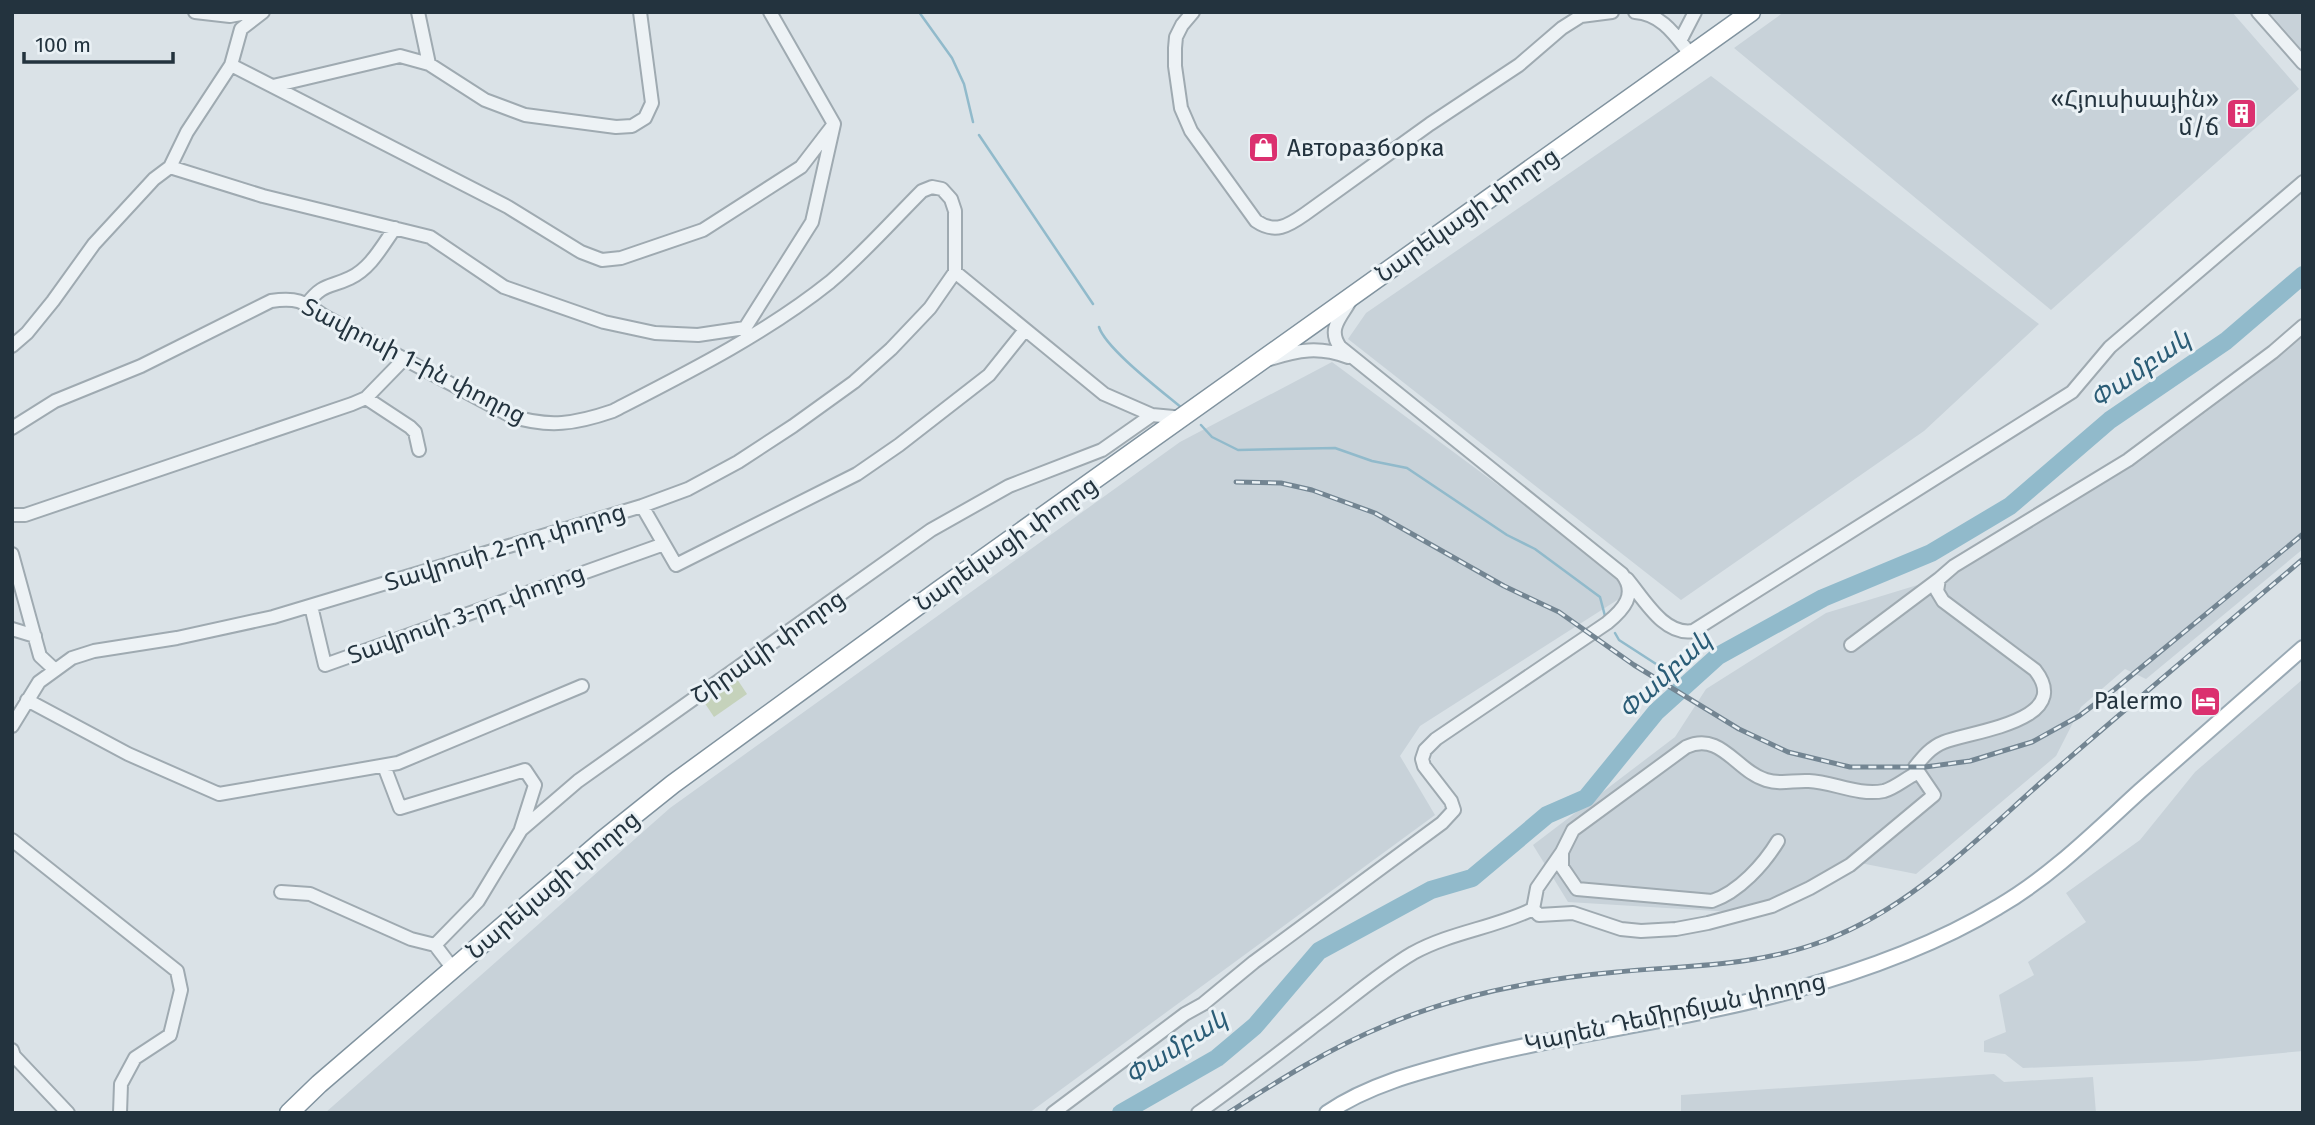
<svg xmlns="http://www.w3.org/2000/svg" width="2315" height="1125" viewBox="0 0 2315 1125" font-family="'Fira Sans','Noto Sans Armenian',sans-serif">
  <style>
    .built { fill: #c8d2d9 }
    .green { fill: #c5d2bb }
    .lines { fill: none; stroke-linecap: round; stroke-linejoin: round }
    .stream { stroke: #91bacb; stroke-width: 2.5 }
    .river { stroke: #91bacb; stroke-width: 18 }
    .minor-casing { stroke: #9faab1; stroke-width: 16 }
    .major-casing { stroke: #99a9b4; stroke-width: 18 }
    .highway-casing { stroke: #81939f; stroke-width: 21 }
    .minor { stroke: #edf2f5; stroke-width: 12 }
    .major { stroke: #fff; stroke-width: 14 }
    .highway { stroke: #fff; stroke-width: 18 }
    .rail-casing { stroke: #738592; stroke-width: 5 }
    .rail { stroke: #eaf1f5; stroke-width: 2.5; stroke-dasharray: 8; stroke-linecap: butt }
    .labels { text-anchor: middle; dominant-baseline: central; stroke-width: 6; stroke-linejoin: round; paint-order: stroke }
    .poi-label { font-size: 24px; fill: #23333e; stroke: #eaf1f5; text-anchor: end }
    .street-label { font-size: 24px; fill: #23333e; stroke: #eaf1f5 }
    .water-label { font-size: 26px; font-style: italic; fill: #2a5c76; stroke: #eaf1f5 }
  </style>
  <rect width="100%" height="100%" fill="#dae2e7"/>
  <path class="built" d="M1784 12H2232L2299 89 2051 310 1734 48Z
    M2269 12H2303V51Z
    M1711 76 2039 324 1924 431 1681 600 1348 339 1366 313Z
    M2303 335V549L2146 679 2125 669 2081 707 2056 756 1916 874 1845 860 1809 883 1774 900 1732 912 1568 902 1533 845 1675 737 1706 689 1826 613 1947 576 2139 462 2265 368Z
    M1332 362 1618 574 1622 597 1420 726 1400 756 1435 815 1029 1113H325L670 808 1180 442Z
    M2303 679V1051L2196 1061 2023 1068 2005 1054 1984 1052V1041L2006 1032 1999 995 2034 975 2028 962 2086 922 2066 893 2140 840 2195 772Z
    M1994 1074 2004 1082 2093 1077 2096 1113H1681V1095Z"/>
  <path class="green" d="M737 679 747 694 714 717 704 702Z"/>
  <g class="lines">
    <path class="stream" d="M919 12 952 58 964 84 973 122
      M979 135 1093 304
      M1099 327C1106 349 1163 392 1183 409
      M1201 425 1212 437 1238 450 1335 448 1372 461 1407 468 1507 535 1535 549 1600 597 1605 616
      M1615 633 1619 640 1687 684"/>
    <path class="river" d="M1121 1113 1217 1058 1255 1026 1319 951 1431 890 1472 878 1547 815 1586 798 1656 712 1718 656 1823 598 1931 553 2010 506 2110 420 2226 341 2303 275"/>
    <defs>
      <path id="minor" d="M195 12 230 16 251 12
        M418 12 429 64
        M770 12 834 124
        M1193 12 1182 25 1176 37 1175 48V66L1181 108 1191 131 1256 221C1275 234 1288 226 1305 214L1430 124 1519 65 1562 28 1581 16 1612 12
        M1635 12C1662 14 1675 35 1691 55
        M2258 12 2303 63
        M1680 41 1695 12
        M231 65 508 207 581 252 602 260 621 258 703 230 801 167 834 124 812 222 745 328 748 337
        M273 86 400 56 429 64 485 100 525 115 616 127 632 126 645 118 652 103 640 12
        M170 167 263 196 430 237 504 287 604 322 655 333 698 335 745 328
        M955 272 1104 394 1152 415
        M307 304C323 283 329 288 350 278 371 268 382 246 395 228
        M12 346 27 333 53 301 94 244 154 179 170 167 187 132 231 65 241 29 263 12
        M1270 359C1298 350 1319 346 1348 357
        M366 398 410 427 415 432 419 450
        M12 428 55 401 141 366 271 301C296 297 303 301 324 316L511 416C549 428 575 424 613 411 687 373 765 334 830 282 863 254 891 222 922 191L932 187 942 189 951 199 955 211V272L930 308 891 349 854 382 793 426 738 462 688 489 642 506 273 617 177 638 94 651 72 658 39 682 12 726
        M642 506 676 565 857 474 899 445 989 375 1025 330
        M12 515H25L352 404 366 398 405 358
        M12 554 40 656 54 669
        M1627 579C1644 599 1664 636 1693 631L2072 392 2110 347 2303 182
        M311 606 325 665 664 544
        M12 629 35 636
        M1851 645 1939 579
        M27 700 128 754 219 794 398 763 582 686
        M384 766 400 808 525 770 535 785 521 829
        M12 840 177 971 181 990 170 1035 135 1058 121 1084 120 1113
        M1778 841C1764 864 1739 892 1712 901L1577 889 1562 867V852L1573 830 1686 747C1721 731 1736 771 1766 780 1782 785 1793 780 1809 781 1833 782 1858 796 1884 791 1895 788 1906 778 1917 773
        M1562 852 1537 888 1533 909 1539 915 1573 913 1621 929 1641 931 1676 929 1708 923 1772 906 1810 888 1850 865 1934 795 1915 767C1923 757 1931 747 1944 742 1972 731 2075 721 2035 670L1943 601 1937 591 1939 579 1954 566 2128 460 2273 352 2303 326
        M281 892 310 894 411 939 435 945
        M454 970 435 945 478 901 521 830 578 781 931 530 1009 486 1102 450 1152 415 1184 418
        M12 1050 14 1056 68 1113
        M1053 1113 1185 1014 1203 1004 1254 962 1442 823 1454 810 1451 801 1424 766 1422 759 1425 750 1436 739 1607 623C1623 610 1638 594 1622 574L1340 347C1327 329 1341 317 1350 301
        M1198 1113C1239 1084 1279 1053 1318 1023 1349 1000 1379 973 1413 953 1451 932 1494 928 1533 909"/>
      <path id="major" d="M1327 1113C1369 1084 1422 1071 1472 1058 1576 1032 1683 1020 1787 992 1860 972 1934 946 1998 907 2050 877 2095 832 2140 791 2194 743 2249 696 2303 648"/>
      <path id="highway" d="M289 1113 319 1084 603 840 673 784 938 591 1751 12"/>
    </defs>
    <use href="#minor" class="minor-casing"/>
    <use href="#major" class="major-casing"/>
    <use href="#highway" class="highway-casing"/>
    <use href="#minor" class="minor"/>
    <use href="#major" class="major"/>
    <use href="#highway" class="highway"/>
    <defs>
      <path id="rail" d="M1236 482 1281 483 1312 490 1375 513 1504 586 1559 612 1634 665 1739 729 1788 752 1850 767H1925L1970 761 2032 742 2079 716 2115 689 2303 534
        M1228 1113C1279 1080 1330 1048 1386 1025 1459 994 1538 979 1617 972 1689 965 1756 967 1826 940 1911 908 1979 837 2046 778 2131 704 2217 632 2303 559"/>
    </defs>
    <use href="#rail" class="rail-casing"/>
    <use href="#rail" class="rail"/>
  </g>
  <defs>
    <symbol id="building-square" viewBox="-11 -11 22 22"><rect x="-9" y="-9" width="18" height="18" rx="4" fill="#db306f" stroke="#eaf1f5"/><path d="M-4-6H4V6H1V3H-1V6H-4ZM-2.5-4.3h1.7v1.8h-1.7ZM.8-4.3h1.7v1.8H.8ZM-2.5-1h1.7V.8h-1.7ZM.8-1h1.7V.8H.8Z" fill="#fff"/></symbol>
    <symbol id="shop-square" viewBox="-11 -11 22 22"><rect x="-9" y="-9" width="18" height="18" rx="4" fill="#db306f" stroke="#eaf1f5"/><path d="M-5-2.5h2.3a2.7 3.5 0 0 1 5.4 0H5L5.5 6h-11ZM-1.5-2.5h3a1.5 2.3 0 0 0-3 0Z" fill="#fff"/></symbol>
    <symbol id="hotel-square" viewBox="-11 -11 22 22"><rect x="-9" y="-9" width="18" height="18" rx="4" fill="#db306f" stroke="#eaf1f5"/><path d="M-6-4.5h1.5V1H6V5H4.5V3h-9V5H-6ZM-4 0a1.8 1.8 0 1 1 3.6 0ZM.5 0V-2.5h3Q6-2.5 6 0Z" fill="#fff"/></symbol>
  </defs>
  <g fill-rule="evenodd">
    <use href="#building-square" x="2224" y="96" width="35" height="35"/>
    <use href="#shop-square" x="1246" y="130" width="35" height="35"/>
    <use href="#hotel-square" x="2188" y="684" width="35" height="35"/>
  </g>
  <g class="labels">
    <g class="poi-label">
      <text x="2219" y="99">«Հյուսիսային»<tspan x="2219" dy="28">մ/ճ</tspan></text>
      <text x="1287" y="148" text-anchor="start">Авторазборка</text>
      <text x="2183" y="701">Palermo</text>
    </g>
    <g class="street-label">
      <text transform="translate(1467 215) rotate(-35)">Նարեկացի փողոց</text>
      <text transform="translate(414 361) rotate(27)">Տավրոսի 1-ին փողոց</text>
      <text transform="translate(1006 544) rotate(-35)">Նարեկացի փողոց</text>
      <text transform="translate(505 547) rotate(-17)">Տավրոսի 2-րդ փողոց</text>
      <text transform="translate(466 614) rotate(-20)">Տավրոսի 3-րդ փողոց</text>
      <text transform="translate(768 647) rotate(-35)">Շիրակի փողոց</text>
      <text transform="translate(553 885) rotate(-40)">Նարեկացի փողոց</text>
      <text transform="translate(1675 1012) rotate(-12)">Կարեն Դեմիրճյան փողոց</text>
    </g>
    <g class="water-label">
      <text transform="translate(2140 369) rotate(-35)">Փամբակ</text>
      <text transform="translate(1665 675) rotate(-43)">Փամբակ</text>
      <text transform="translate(1176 1047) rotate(-33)">Փամբակ</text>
    </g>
  </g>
  <rect width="2315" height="1125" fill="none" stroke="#23333e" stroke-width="28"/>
  <path d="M24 52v10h149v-10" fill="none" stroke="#23333e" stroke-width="3.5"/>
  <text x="35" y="52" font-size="21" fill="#23333e" stroke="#eaf1f5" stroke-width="5" paint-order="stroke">100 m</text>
</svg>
